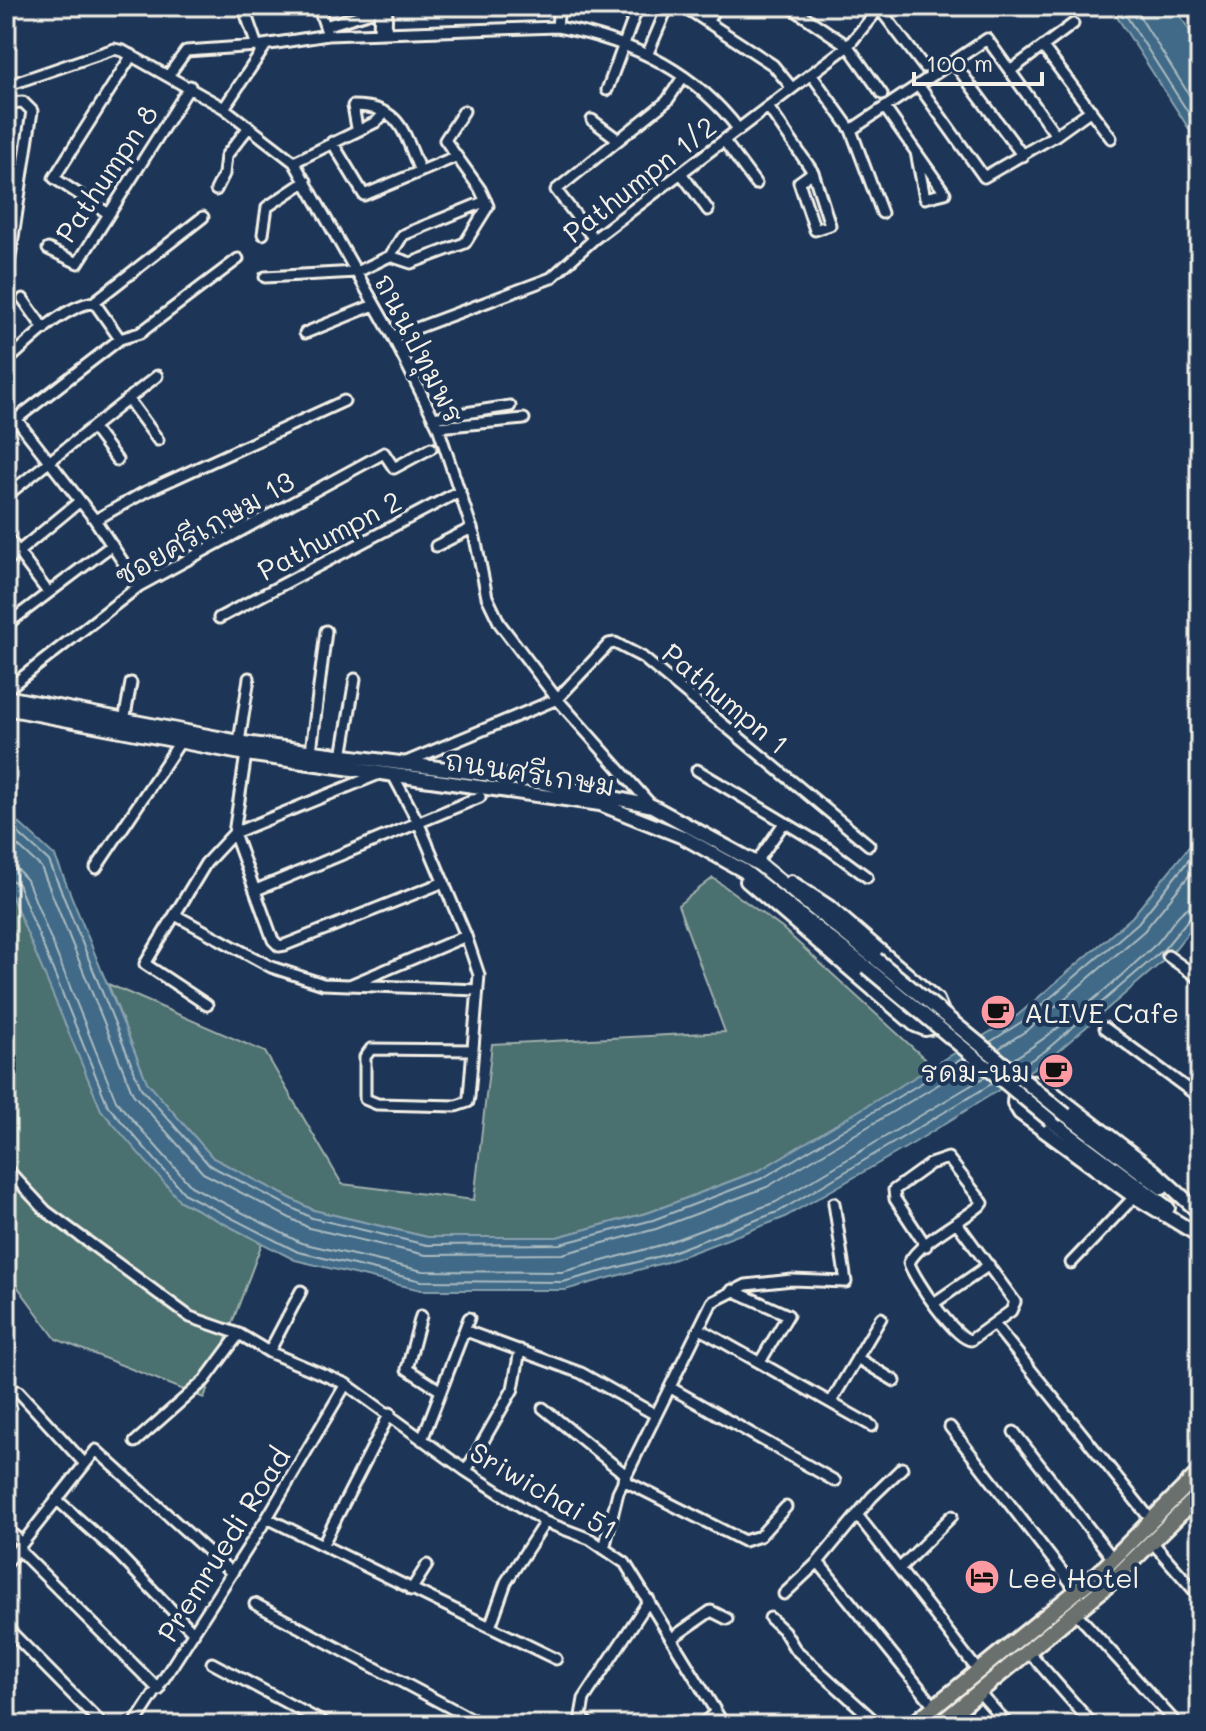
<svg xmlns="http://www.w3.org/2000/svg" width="1206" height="1731" viewBox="0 0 1206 1731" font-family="Mali,'Playpen Sans Thai',sans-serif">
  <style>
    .green { fill: #4c6f70; stroke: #a0b0ac; stroke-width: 2 }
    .water { fill: #406b87; stroke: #88a1ae; stroke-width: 2 }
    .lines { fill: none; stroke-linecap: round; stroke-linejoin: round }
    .shore { stroke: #acbbc1; stroke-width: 2 }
    .street-casing { stroke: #f4f1e8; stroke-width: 15 }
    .secondary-casing { stroke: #f4f1e8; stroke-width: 18 }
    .primary-casing { stroke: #f4f1e8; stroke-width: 20 }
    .street { stroke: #1d3557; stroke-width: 9 }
    .secondary { stroke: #1d3557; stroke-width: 12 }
    .primary { stroke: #6b706d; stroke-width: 14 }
    .secondary-bridge-casing { stroke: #f4f1e8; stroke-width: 18; stroke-linecap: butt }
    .secondary-bridge { stroke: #1d3557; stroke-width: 12 }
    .labels { text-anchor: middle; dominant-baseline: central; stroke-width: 8; stroke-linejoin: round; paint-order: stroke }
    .street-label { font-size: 28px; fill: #f4f1e8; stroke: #1d3557 }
    .poi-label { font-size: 28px; fill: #f4f1e8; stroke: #1d3557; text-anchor: start }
  </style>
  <rect width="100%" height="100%" fill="#1d3557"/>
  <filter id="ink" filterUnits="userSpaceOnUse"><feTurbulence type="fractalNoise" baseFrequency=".0125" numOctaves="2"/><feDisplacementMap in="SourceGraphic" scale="16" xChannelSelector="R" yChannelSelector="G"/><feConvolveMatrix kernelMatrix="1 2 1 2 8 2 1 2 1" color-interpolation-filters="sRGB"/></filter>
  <g filter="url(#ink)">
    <path class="green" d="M713 878 782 928 934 1067 760 1170 650 1212 557 1237H427L313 1210 213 1158 147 1083 108 984 265 1052 342 1184 474 1200 492 1044 725 1032 678 905Z
      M6 883 58 1003 180 1201 262 1243 204 1398 56 1339 6 1271Z"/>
    <path class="water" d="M1110 6H1174L1200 47V146Z
      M6 811 55 856 147 1082 213 1158 313 1210 427 1237H557L650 1212 760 1170 1018 1015 1132 917 1200 833V918L1170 955 1050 1058 912 1144 783 1218 667 1262 565 1290H421L295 1260 180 1201 101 1110 6 883Z"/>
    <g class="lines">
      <path class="shore" d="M1120 6 1200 131
        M1133 6 1200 112
        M6 822 49 861 141 1088 209 1165 312 1218 427 1245 560 1244 653 1220 763 1178 963 1058
        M6 835 41 867 133 1094 203 1173 309 1228 426 1255 562 1254 656 1229 767 1187 971 1065
        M6 867 17 869 27 880 116 1101 191 1186 301 1243 423 1271 562 1272 661 1245 776 1202 985 1077
        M6 877 18 884 108 1106 185 1194 298 1252 422 1281 563 1282 664 1255 780 1211 993 1083
        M990 1042 1023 1021 1138 923 1200 846
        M998 1049 1029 1029 1144 931 1200 862
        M1012 1060C1063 1028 1112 985 1156 944 1170 930 1179 905 1200 904
        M1020 1067 1045 1051 1164 949 1191 916 1200 914"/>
      <defs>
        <path id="street" d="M243 6 257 46
          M318 6 326 29
          M683 6 773 65 792 88
          M789 6 848 46 882 94
          M879 8 924 67
          M708 20 717 6
          M325 26 371 12
          M557 27 559 6
          M379 33 380 6
          M386 33 387 6
          M1043 47 1111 138
          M648 53 668 6
          M954 63 1023 156
          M1010 71 1073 24
          M811 74 851 130 882 213
          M168 76 186 51 257 46 328 35 557 27C630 40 694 70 739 130
          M6 86 114 49 123 51 224 108 294 162 393 337 438 427 475 538 487 597 500 624 557 699 652 806
          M607 90 638 6
          M6 103 23 102 32 111 6 284
          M768 107 813 172 830 225 815 230 799 182 813 172
          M224 108 266 45
          M885 108 945 193 925 198 916 152
          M592 120 616 138
          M357 128 353 106C402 106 403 132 420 171
          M851 130 987 39 1056 135 984 177 919 86
          M1056 135 1091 110
          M724 141 756 184
          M332 142 364 195 455 157
          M294 162 376 122 385 113
          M681 173 708 210
          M216 190 224 174 226 156 249 127
          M109 214 54 178 132 55
          M263 234 267 207 306 181
          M594 239 556 190 667 101 683 77
          M48 249 78 263 190 86
          M390 256 411 263 465 243 488 206 480 189 445 140 464 111
          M265 277 357 272 390 256 403 235 486 201
          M23 299 44 329
          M94 302 120 339
          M305 333 374 305
          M393 337 551 278 594 239 848 46 881 6
          M6 362C32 340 60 308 94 302L203 217
          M128 399 158 440
          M6 406 95 520 139 586
          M433 418 510 406
          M6 427 120 339 140 333 238 259
          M438 427 524 419
          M93 428 117 460
          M6 496 157 376
          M95 520 143 493 344 401
          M6 536 47 591
          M436 546 472 528
          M6 562 80 501
          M219 618 460 491
          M6 625 112 545
          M6 690 139 586 384 453 394 468 431 448
          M124 721 131 683
          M239 742 249 678
          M311 751 326 631
          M342 757 355 679
          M404 763 557 699 609 644 615 643 642 657 869 845
          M697 770 829 849 867 877
          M379 774 234 833 273 940 279 946 285 945 444 882
          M756 863 784 823
          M96 868 180 742
          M256 890 480 797
          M175 915 271 967 323 984 478 990
          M466 936 479 975 469 1097 468 1102 456 1106 377 1104 365 1099V1057L371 1049 473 1050
          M1168 956 1200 979
          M350 985 466 936 419 824 393 775
          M207 1005 145 964 206 863 234 833 246 754
          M1105 1028 1200 1098
          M6 1168 46 1211 190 1317 239 1334 269 1352 346 1384 466 1471 545 1522 590 1539 625 1563 724 1725
          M926 1246 895 1199 894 1190 930 1164 948 1158 983 1203C965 1220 918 1242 909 1263 914 1279 956 1340 971 1340L1011 1311 1015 1302 957 1223
          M1071 1263 1135 1196
          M732 1290 788 1315 760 1362
          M934 1303 989 1265
          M421 1316 407 1369 441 1391
          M994 1324 1152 1521
          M700 1329 872 1426
          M466 1331 581 1373 656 1415
          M269 1352 301 1291
          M857 1358 895 1381
          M671 1388 835 1481
          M831 1402 881 1318
          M543 1408 626 1475
          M950 1427 1077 1591
          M1014 1432 1113 1559
          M422 1440 469 1318
          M135 1442 205 1380 239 1334
          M85 1464 96 1450 232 1573
          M902 1468 872 1497 818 1562 935 1707
          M466 1471 513 1389 520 1350
          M623 1480 744 1541 760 1536 786 1507
          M56 1499 117 1553 194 1633
          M858 1516 979 1672
          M267 1518 490 1627 506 1582 545 1522
          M6 1528 22 1543
          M1152 1542 1200 1597
          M323 1544 390 1413
          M18 1549 159 1690
          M604 1549 618 1492 712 1302 746 1285 792 1280 846 1282 834 1203
          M6 1564 85 1464 18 1391
          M899 1569 952 1516
          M411 1590 427 1565
          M784 1594 818 1562
          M255 1604 483 1725
          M1076 1613 1178 1725
          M770 1618 784 1631 795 1649 879 1725
          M6 1627 103 1725
          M490 1627 556 1659
          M672 1638 711 1611 727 1619
          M1029 1652 1093 1725
          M212 1663 328 1725
          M979 1692 1008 1725
          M6 1715 16 1725
          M134 1725 267 1518 346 1384
          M589 1725 581 1716 584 1699 649 1600
          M701 1725 716 1712"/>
        <path id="secondary" d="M6 697 244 743 524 779 652 806 760 865 876 959
          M6 708 246 754 600 804 683 837 744 871 866 967
          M747 881 915 1025 925 1029 935 1027 943 1014 937 1000 829 907 791 882
          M1066 1115 1162 1188
          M1050 1120 1168 1208
          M1200 1213 1153 1170 1043 1085 1027 1081 1015 1092 1014 1103 1020 1113 1129 1193 1200 1236"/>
        <path id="primary" d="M912 1725 1100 1572 1200 1472
          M939 1725 1110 1583 1200 1494"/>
      </defs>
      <use href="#street" class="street-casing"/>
      <use href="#secondary" class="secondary-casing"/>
      <use href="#primary" class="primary-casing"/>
      <use href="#street" class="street"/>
      <use href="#secondary" class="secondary"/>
      <use href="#primary" class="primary"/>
      <defs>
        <path id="secondary-bridge" d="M876 959 1066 1115
          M866 967 1050 1120"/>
      </defs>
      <use href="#secondary-bridge" class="secondary-bridge-casing"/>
      <use href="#secondary-bridge" class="secondary-bridge"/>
    </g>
  </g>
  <defs>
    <symbol id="cafe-disc" viewBox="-11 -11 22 22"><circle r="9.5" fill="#ff9aa2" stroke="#1d3557"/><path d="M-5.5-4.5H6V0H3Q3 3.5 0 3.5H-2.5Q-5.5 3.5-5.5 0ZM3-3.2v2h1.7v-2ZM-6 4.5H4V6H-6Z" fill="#111"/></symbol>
    <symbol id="hotel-disc" viewBox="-11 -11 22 22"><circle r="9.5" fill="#ff9aa2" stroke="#1d3557"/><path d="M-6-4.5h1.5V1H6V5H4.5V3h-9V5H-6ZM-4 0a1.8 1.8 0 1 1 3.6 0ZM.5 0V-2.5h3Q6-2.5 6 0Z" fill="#111"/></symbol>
  </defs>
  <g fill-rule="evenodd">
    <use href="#cafe-disc" x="978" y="992" width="40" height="40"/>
    <use href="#cafe-disc" x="1036" y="1051" width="40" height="40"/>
    <use href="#hotel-disc" x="962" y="1557" width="40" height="40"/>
  </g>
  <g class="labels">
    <g class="street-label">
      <text transform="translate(106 173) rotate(-56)">Pathumpn 8</text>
      <text transform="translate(639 179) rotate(-38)">Pathumpn 1/2</text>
      <text transform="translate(420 348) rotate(63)">ถนนปทุมพร</text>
      <text transform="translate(204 528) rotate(-30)">ซอยศรีเกษม 13</text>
      <text transform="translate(329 535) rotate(-28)">Pathumpn 2</text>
      <text transform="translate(726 698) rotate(40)">Pathumpn 1</text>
      <text transform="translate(530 772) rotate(9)">ถนนศรีเกษม</text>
      <text transform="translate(544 1490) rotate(30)">Sriwichai 51</text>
      <text transform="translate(223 1544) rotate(-58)">Premruedi Road</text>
    </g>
    <g class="poi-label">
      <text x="1024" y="1012">ALIVE Cafe</text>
      <text x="1030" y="1071" text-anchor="end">รดม-นม</text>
      <text x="1008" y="1577">Lee Hotel</text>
    </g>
  </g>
  <rect width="1206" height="1731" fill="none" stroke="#1d3557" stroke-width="32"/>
  <rect x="16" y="16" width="1174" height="1699" fill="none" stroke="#f4f1e8" stroke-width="3" filter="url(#ink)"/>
  <path d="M914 72v12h128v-12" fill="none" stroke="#f4f1e8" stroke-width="4"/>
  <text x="926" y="72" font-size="24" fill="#f4f1e8" stroke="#1d3557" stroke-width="6" paint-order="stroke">100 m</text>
</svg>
